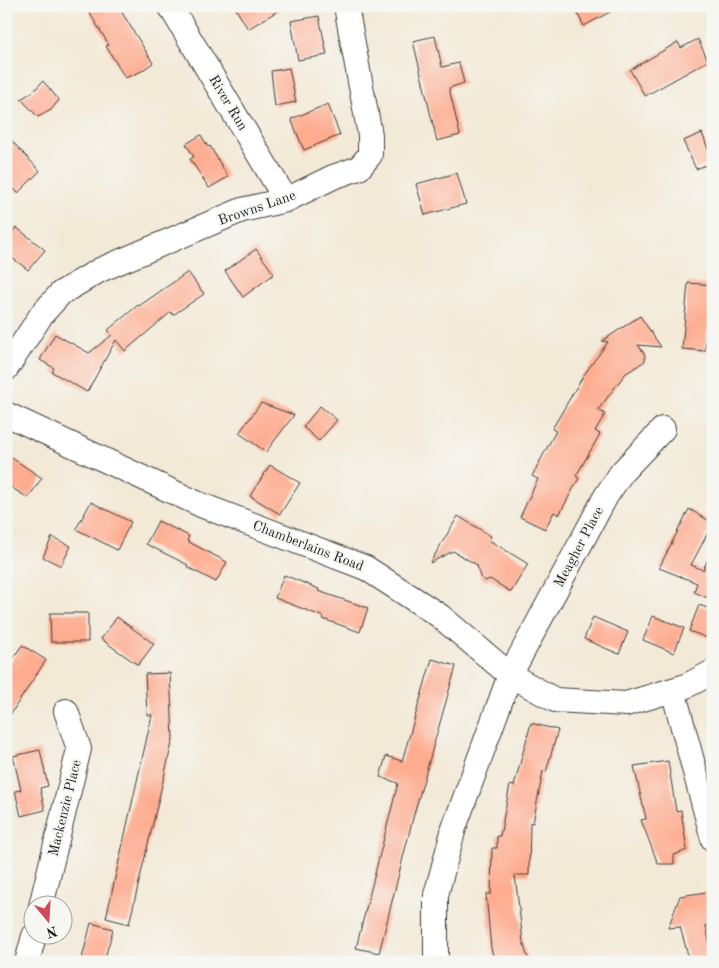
<svg xmlns="http://www.w3.org/2000/svg" width="719" height="968" viewBox="0 0 719 968" font-family="'Old Standard TT',serif">
  <style>
    .building { fill: #feab8e }
    .lines { fill: none; stroke-linecap: round; stroke-linejoin: round }
    .minor-casing { stroke: #3c3b38; stroke-width: 26 }
    .minor { stroke: #fff; stroke-width: 24 }
    .labels { text-anchor: middle; dominant-baseline: central; stroke-width: 4.5; stroke-linejoin: round; paint-order: stroke }
    .street-label { font-size: 14px; fill: #1c1c1c; stroke: #f6f6f2 }
  </style>
  <rect width="100%" height="100%" fill="#f6f6f2"/>
  <filter id="ink" filterUnits="userSpaceOnUse"><feTurbulence type="fractalNoise" baseFrequency=".02" numOctaves="2"/><feDisplacementMap in="SourceGraphic" scale="10" xChannelSelector="R" yChannelSelector="G"/><feConvolveMatrix kernelMatrix="1 2 1 2 8 2 1 2 1" color-interpolation-filters="sRGB"/></filter>
  <filter id="wash" filterUnits="userSpaceOnUse"><feTurbulence type="fractalNoise" baseFrequency=".0096" numOctaves="4" result="noise"/><feDisplacementMap in="SourceGraphic" scale="20" xChannelSelector="R" yChannelSelector="G"/><feGaussianBlur stdDeviation="1.12" result="paint"/><feColorMatrix in="noise" values="0 0 0 0 0 0 0 0 0 0 0 0 0 0 0 0 0 1.4 0 .05"/><feComposite in="paint" operator="in"/></filter>
  <g filter="url(#wash)">
    <rect width="100%" height="100%" fill="#f3e9d7"/>
    <g id="blocks">
      <path class="building" d="M101 6H118L153 63 140 72 125 78 106 46 109 45 89 12Z
        M234 6H286L248 29Z
        M573 6H621L584 26Z
        M319 16 327 55 298 60 291 21Z
        M435 36 442 67 459 63 464 83 449 88 460 135 437 141 413 41Z
        M698 39 708 61 645 96 630 70 678 42 681 48Z
        M289 68 296 102 275 106 271 71Z
        M43 81 59 100 51 110 38 117 21 99 34 91Z
        M328 104 340 135 304 150 291 119Z
        M702 133 713 162 696 169 683 141Z
        M6 135 40 171 18 193 6 181Z
        M201 135 208 147 210 146 228 177 209 188 190 159 194 157 186 144Z
        M457 173 466 204 425 215 416 184Z
        M16 227 45 250 28 270 6 253V240Z
        M256 249 274 274 243 297 225 271Z
        M188 272 204 294 173 315 171 312 125 351 116 340 87 392 52 372 54 368 40 360 55 334 89 353 112 335 108 330 138 305 139 306Z
        M688 283 713 285V332L707 331 705 351 682 349Z
        M640 316 661 347 638 345 645 355V361L625 374 598 410 605 414 595 431 600 434 576 476 579 478 559 515 554 512 545 529 520 517 538 479 532 476 556 431 552 429 583 376 608 342 602 341Z
        M261 403 294 415 266 452 239 433Z
        M320 406 337 420 319 441 303 427Z
        M6 454 42 478 28 498 6 484Z
        M270 465 300 483 280 514 250 496Z
        M91 502 131 522 117 550 76 529Z
        M689 509 713 523 691 565 703 570 713 548V600L694 592 697 583 659 568Z
        M458 516 491 536 489 540 528 564 511 592 490 579 485 581 480 577 477 565 453 551 430 563Z
        M158 521 189 536 187 541 227 562 216 582 187 567 188 565 146 544Z
        M52 537 71 546 61 566 43 557Z
        M284 575 319 589 318 591 368 608 360 632 323 619 324 617 275 598Z
        M699 605 713 610V640L689 631Z
        M50 613H88V642H51Z
        M653 616 684 628 674 653 643 640Z
        M117 617 154 644 138 665 101 639Z
        M593 617 628 632 619 654 584 639Z
        M22 645 46 660 6 721V669Z
        M432 659 456 666 413 818 379 953 356 948 398 783 380 777 386 756 402 761Z
        M170 673 173 739 129 924 106 918 152 715H147L145 674Z
        M531 723 558 730 546 772 543 771 533 823 530 822 529 875H515L523 942 529 962H495L491 948 486 894H491L492 848H497V836H500L510 785 514 786Z
        M40 750 48 786 40 788 45 810 21 816 15 791 21 790 13 756Z
        M668 761 676 811 681 810 687 850 674 855V864H658L641 820 646 819 634 766Z
        M713 891V924L706 925 713 962H690L680 927 668 928 680 896Z
        M91 923 113 929 104 962H81Z"/>
    </g>
  </g>
  <g filter="url(#ink)">
    <use href="#blocks" fill-opacity="0" stroke="#3c3b38" stroke-width="1"/>
    <g class="lines">
      <defs>
        <path id="minor" d="M170 6 286 200
          M6 369 42 314 61 293 100 270 242 210 286 200 333 177 359 168 370 155V135L346 6
          M6 414 201 505 366 568 440 616 510 675 454 828 436 895V962
          M663 429 622 472 606 496 510 675 555 700 626 704 686 686 713 672
          M673 690 713 839
          M41 906 79 749 66 711
          M27 962 34 936"/>
      </defs>
      <use href="#minor" class="minor-casing"/>
      <use href="#minor" class="minor"/>
    </g>
  </g>
  <g class="labels">
    <g class="street-label">
      <text transform="translate(228 103) rotate(59)">River Run</text>
      <text transform="translate(257 208) rotate(-19)">Browns Lane</text>
      <text transform="translate(308 546) rotate(21)">Chamberlains Road</text>
      <text transform="translate(579 547) rotate(-62)">Meagher Place</text>
      <text transform="translate(65 808) rotate(-76)">Mackenzie Place</text>
    </g>
  </g>
  <rect width="719" height="968" fill="none" stroke="#f6f6f2" stroke-width="25"/>
  <g transform="translate(48 920) rotate(162)"><circle r="24" fill="#f6f6f2" stroke="#9f9f9c"/>
  <path d="M0-4L9 19L0 12L-9 19Z" fill="#d1495b"/>
  <text y="-8" font-size="14" font-weight="bold" text-anchor="middle" fill="#1c1c1c">N</text>
  </g>
</svg>
